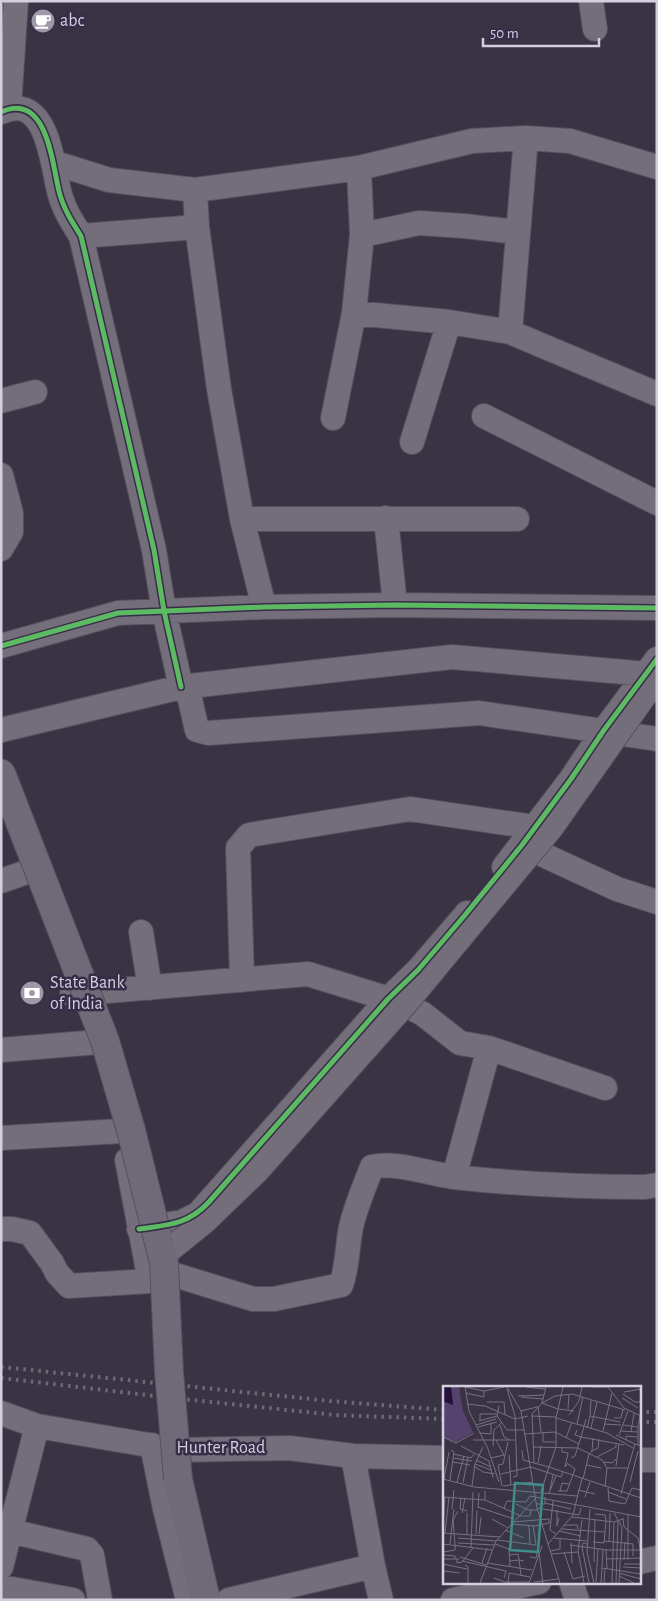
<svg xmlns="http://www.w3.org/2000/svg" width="658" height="1601" viewBox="0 0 658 1601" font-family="'Alegreya Sans',sans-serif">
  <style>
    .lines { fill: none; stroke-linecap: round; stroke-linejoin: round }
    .minor-casing { stroke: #544f5c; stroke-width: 26 }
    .highway-casing { stroke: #544f5c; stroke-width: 30 }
    .minor { stroke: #736e7a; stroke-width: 24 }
    .highway { stroke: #6f6978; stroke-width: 28 }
    .rail { stroke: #6e6a75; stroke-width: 4; stroke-dasharray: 2.5 5; stroke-linecap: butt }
    .minor-bridge-casing { stroke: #544f5c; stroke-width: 26; stroke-linecap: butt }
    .highway-bridge-casing { stroke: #544f5c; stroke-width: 30; stroke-linecap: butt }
    .minor-bridge { stroke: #736e7a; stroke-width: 24 }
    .highway-bridge { stroke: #6f6978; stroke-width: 28 }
    .cycleway-casing { stroke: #382d49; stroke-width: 8 }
    .cycleway { stroke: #5cba63; stroke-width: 5 }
    .labels { text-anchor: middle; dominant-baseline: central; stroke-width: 5; stroke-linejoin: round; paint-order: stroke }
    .poi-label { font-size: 18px; fill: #d4cedf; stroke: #382d49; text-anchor: start }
    .street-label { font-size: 18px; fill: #d4cedf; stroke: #382d49 }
    .inset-road { fill: none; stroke: #777181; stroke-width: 1 }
    .view { fill: #408c8a; fill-opacity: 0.15; stroke: #408c8a; stroke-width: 2.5 }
    .inset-edge { fill: none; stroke: #d4cedf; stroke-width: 2.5 }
  </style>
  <rect width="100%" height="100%" fill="#393343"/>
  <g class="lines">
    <defs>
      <path id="minor" d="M591 1 595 29
        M9 108 16 1
        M1 112C47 91 52 163 59 191 63 208 72 222 81 236L154 550 164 611 181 687
        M55 163 109 180 195 190 359 168 472 141 526 138 570 141 657 167
        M195 190 197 227 219 389 242 519 264 607
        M362 235 419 223 464 226 517 232
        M81 236 197 227
        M354 313 449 322 510 332 657 394
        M510 332 526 138
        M1 401 35 392
        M484 416 657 503
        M333 418 354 313 362 235 359 168
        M412 442 449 322
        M1 475 11 513V532L1 549
        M386 518 395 605
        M242 519H517
        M1 646 118 613 264 607 395 605 657 608
        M187 686 197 730 209 733 479 713 657 739
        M1 730 181 687 452 657 647 674
        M522 845 617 889 657 902
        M504 867 571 779 604 730 657 659
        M1 881 27 872
        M141 932 150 988
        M242 980 238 848 249 835 410 809 534 827
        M72 994 308 974 402 1003 423 1014 460 1043 489 1048 605 1088
        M1 1050 98 1042
        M1 1138 122 1131
        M127 1160 150 1281
        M454 1177 489 1048
        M1 1229H12L30 1233 52 1263 57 1273 69 1286 150 1281
        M139 1229 182 1222 198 1214 388 999 418 970 467 913
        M150 1281 156 1273 175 1275 253 1299H274L341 1285C348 1266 347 1246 351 1227 356 1206 364 1187 372 1167 397 1161 429 1174 454 1177 518 1184 582 1187 645 1187L657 1185
        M1 1413 37 1426 178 1450 289 1448 353 1456 444 1458
        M152 1445 165 1509 188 1600
        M353 1456 373 1566 381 1600
        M639 1460H657
        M10 1531 87 1549 92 1555 100 1600
        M639 1562 657 1558
        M1 1567 37 1426
        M571 1582 577 1600
        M1 1587 73 1600
        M229 1600 373 1566
        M453 1600 539 1582"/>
      <path id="highway" d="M178 1479 206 1600"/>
    </defs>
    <use href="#minor" class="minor-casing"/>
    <use href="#highway" class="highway-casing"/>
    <use href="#minor" class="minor"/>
    <use href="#highway" class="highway"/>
    <path class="rail" d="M1 1367 330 1401 444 1410
      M1 1378 164 1397 335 1415 444 1419
      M639 1412H657
      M639 1422H657"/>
    <defs>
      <path id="minor-bridge" d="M162 1256 204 1222 257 1171 406 1003 551 828 657 678"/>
      <path id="highway-bridge" d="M1 773 105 1041 131 1130 164 1263 169 1372 178 1479"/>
    </defs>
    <use href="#minor-bridge" class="minor-bridge-casing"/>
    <use href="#highway-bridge" class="highway-bridge-casing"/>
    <use href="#minor-bridge" class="minor-bridge"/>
    <use href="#highway-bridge" class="highway-bridge"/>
    <defs>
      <path id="cycleway" d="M1 112C47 91 52 163 59 191 63 208 72 222 81 236L154 550 164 611 181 687
        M1 646 118 613 264 607 395 605 657 608
        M139 1229C167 1225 187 1225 208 1203L388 999 418 970 465 915 522 845 571 779 604 730 657 659"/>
    </defs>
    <use href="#cycleway" class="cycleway-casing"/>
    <use href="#cycleway" class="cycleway"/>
  </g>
  <defs>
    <symbol id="cafe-disc" viewBox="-11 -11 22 22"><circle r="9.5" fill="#9e98a8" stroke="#382d49"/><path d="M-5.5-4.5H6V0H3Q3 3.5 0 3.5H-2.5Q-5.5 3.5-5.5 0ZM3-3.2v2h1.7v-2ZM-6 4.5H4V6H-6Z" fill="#fff"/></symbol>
    <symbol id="bank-disc" viewBox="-11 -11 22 22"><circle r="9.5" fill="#9e98a8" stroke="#382d49"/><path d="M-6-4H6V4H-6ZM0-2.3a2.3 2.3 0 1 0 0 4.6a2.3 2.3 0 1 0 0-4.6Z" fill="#fff"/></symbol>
  </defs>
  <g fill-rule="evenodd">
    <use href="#cafe-disc" x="29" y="7" width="28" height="28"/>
    <use href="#bank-disc" x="18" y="979" width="28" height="28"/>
  </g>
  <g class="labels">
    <g class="poi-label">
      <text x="60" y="21">abc</text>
      <text x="50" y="983">State Bank<tspan x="50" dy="21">of India</tspan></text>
    </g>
    <g class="street-label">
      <text x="221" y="1448">Hunter Road</text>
    </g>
  </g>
  <g transform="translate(443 1386)">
    <rect width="198" height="198" fill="#393343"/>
    <path d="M8 1H16L20 25 30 46 13 56 0 51V15L10 19Z" fill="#55436e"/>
    <path d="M0 1H8L10 19 0 15Z" fill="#25123c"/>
    <path class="inset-road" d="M64 1 78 25 94 122 117 197M83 1 102 3M120 1 113 32V61L106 81 198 112M149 1H165M165 1 181 22 198 30M64 3 72 30 74 90 70 91M41 5 22 1 26 25 45 63 56 96M181 6 198 3M23 7 41 11M180 8 192 16H198M75 10 101 9M41 11V5L61 1M78 11 100 13M179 12 195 22M44 16H61L62 29M24 18 42 20 72 33 85 30M56 20 54 30 64 44H81M95 20 98 46M115 23 99 17 112 10 129 8 182 24M115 23 131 25M125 23 126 8M78 25 94 21M126 29 136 15 139 1M89 30 113 31M147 30 148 14M113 32 164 47 190 62M171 32H178L180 23M36 35 54 30M37 35V28H54M134 38 140 11M161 38 178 39M33 39 53 33M57 39 61 51 67 54M180 39 195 41 197 30M35 41 54 36M144 42 147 30 177 36M148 42 154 16M134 44 132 49 138 51 143 33M160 45 169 7M177 45 195 46M100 46V56H113M188 46 191 27M37 47 48 48V37M81 48 112 46 136 58M173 49 192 58M176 49 185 25M0 51 13 57 31 47M123 52 129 36M30 54H72M183 54V50L195 51M195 59V41M18 60 46 75 50 92M50 60 51 44 59 36M90 61 135 62 159 74 164 82H185L178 108M119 61V66L125 67 122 81 125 77M79 64 80 74 106 81 98 106M149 65 155 62 156 53M10 68 28 72 31 68M66 69 68 99M154 71 173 61V57M10 72 29 75M48 72 61 69 53 54M128 72 132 70 138 51 181 59M33 74 48 81M10 76 27 79M91 76 89 28 99 17 103 1M161 76 169 77 174 72M95 77 98 60M32 78 48 84M143 79 158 82M31 80 40 86 52 88M173 80 176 58M185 82 192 58 198 60M58 88 88 81 118 91 120 86M0 93 31 101 134 110M1 93 6 66M140 93 146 68 149 65 150 52M7 94 11 66 8 64M14 96 21 70M187 96 195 65M20 97 25 71M29 100 32 78 40 61M59 100 55 79 60 78 65 56M60 100 90 96M162 101 164 82M165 102 166 115 182 118 189 102 198 104M107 104 110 89M135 104 152 108M42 105V114L76 129M115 105H124L132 83 125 78M117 105 119 97 126 98M165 106 183 113M106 107 113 90M0 111 42 114M142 111 147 96M18 112 17 123 24 125M110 115 107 144 113 148M102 117 128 123M73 118 85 124H95M93 118H102V111M35 121 71 133M35 122 36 107M61 122 64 115 83 116 87 110 198 131M94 122 136 129 138 122M9 123 11 104M147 123 144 166 151 197M114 124V140L116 132M19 127 22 112M171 127 179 141 176 197M152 128 162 129 163 135M185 129V174M75 130H87L88 124M129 131 171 136 180 133M180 132 181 141 195 152 198 167M49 133 65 142M139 134 135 165 141 197M68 138 92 140 106 137V133L70 136M90 139 93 159M121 139H134L135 143M0 140 2 111M86 140 87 158M119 143 162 146M62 144 81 152M116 145 138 150M0 147 57 151M2 147 6 111M24 148V127M33 148 34 125M36 148 38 131M15 152 53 155M111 152 144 155M54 154 93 159M161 155 190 158V170M150 156 161 157 163 135M166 156 167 127M15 157 51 159M128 157 129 177M0 158 49 164M7 158 11 123M52 158 66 163 67 181M105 158 130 129 139 92M144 158 140 157 139 161 146 197M12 159 10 134 15 125M127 159 165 164H197M28 162 30 106M163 164 164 183M107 165 117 163V152M0 166 12 164V159M121 166 130 193 142 190M96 167 100 197M108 168 135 166M0 169 12 170V173M66 169 75 168 76 174 81 175M17 171 43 179M87 171 93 172 95 162M0 173H16M14 173V177L19 176 30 162M164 173 198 172M181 174 182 156M19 175 63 185 61 192M67 175 76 174 78 189M151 176 152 134M39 177 44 162M44 177 89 184M0 178 24 183M0 178V185L17 187M181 178H198M22 179 25 181V197M180 181 198 182M159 182 198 188M176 187 198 193M176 190 191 197M51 192 62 196H86M91 196 115 193M153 196 155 163M37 197 53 155 92 113M65 197 66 187 87 191M86 197 99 160M158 197 160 164M161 197 162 182M169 197 171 136M173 197 175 136"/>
    <path class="view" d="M72 97 100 99 95 166 67 164Z"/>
    <rect width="198" height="198" class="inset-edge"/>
  </g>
  <rect width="658" height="1601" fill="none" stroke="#d4cedf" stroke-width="5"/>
  <path d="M483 38v8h116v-8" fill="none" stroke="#d4cedf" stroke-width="2.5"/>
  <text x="490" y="38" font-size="15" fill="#d4cedf" stroke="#382d49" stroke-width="4" paint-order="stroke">50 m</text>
</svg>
